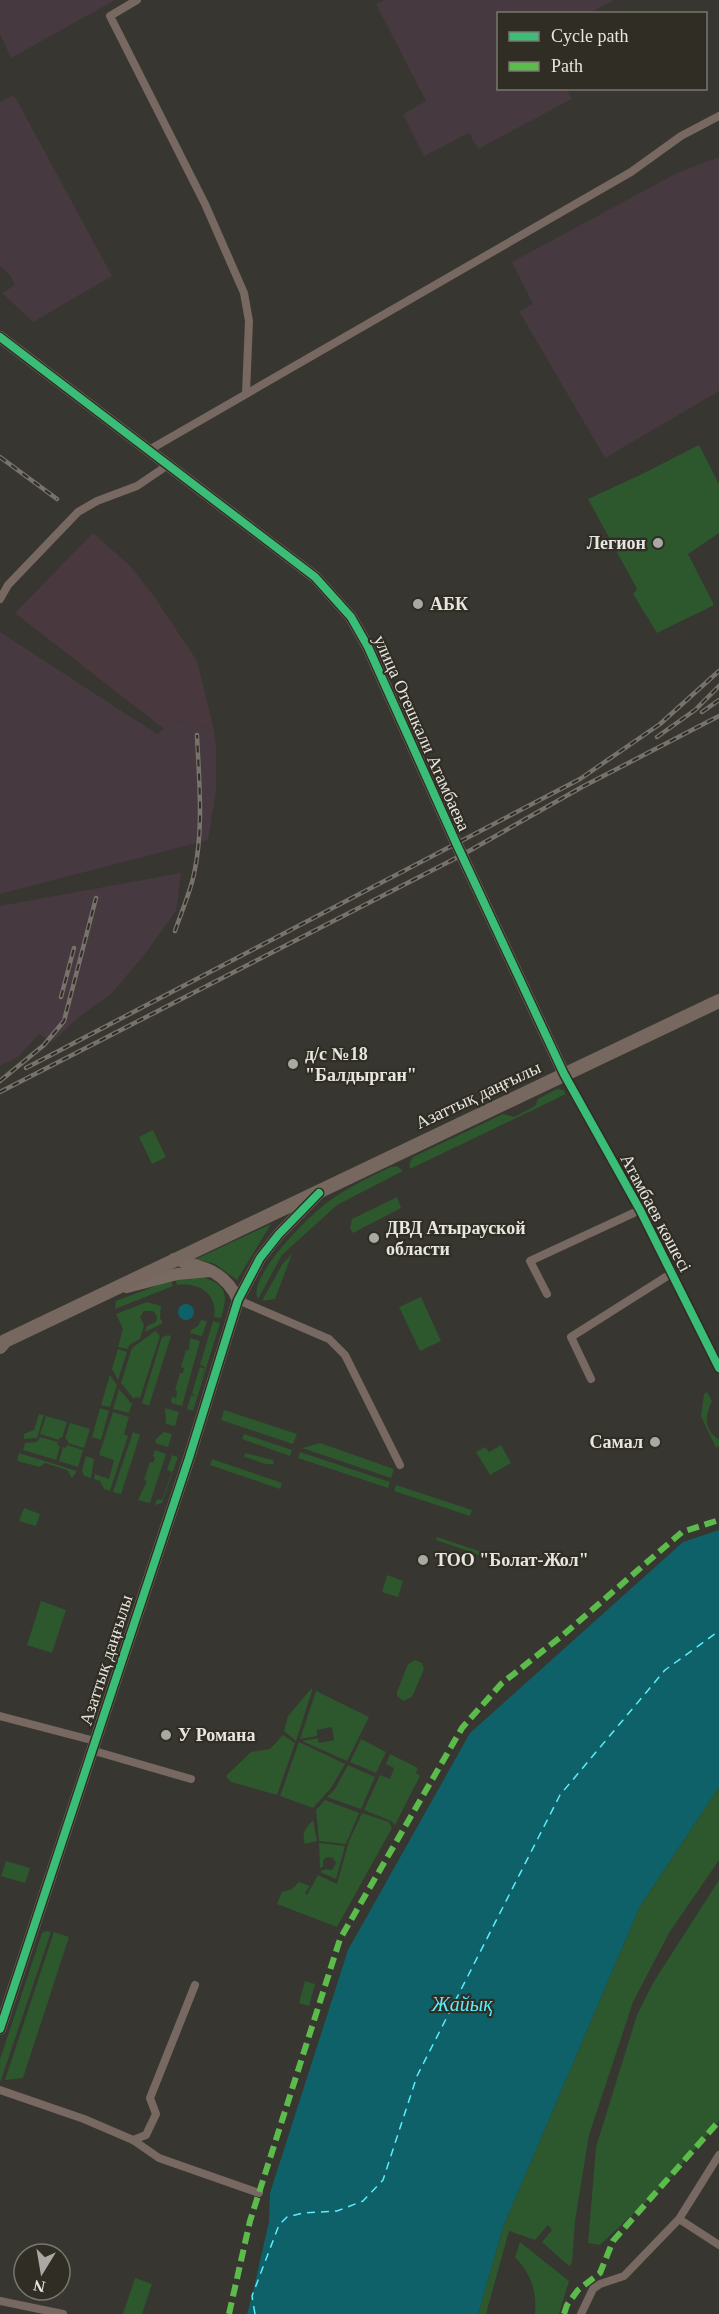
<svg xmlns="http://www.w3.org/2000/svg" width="719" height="2314" viewBox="0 0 719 2314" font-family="'Times New Roman',serif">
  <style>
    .commercial { fill: #49393e }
    .industrial { fill: #473940 }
    .green { fill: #2d572d }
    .water { fill: #0e6168 }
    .pier { fill: #373630 }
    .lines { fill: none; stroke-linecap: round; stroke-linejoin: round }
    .ferry { stroke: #5aeefc; stroke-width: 1.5; stroke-dasharray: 8 6; stroke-linecap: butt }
    .street { stroke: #776861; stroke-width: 8 }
    .secondary { stroke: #786961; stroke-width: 12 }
    .primary { stroke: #77685f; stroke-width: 14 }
    .rail-casing { stroke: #78726c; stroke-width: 4.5 }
    .rail { stroke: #302d24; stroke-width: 2; stroke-dasharray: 7; stroke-linecap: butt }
    .quiet { stroke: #5cbc4b; stroke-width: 6; stroke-dasharray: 12 6; stroke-linecap: butt }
    .cycleway-casing { stroke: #302d24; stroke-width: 11 }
    .cycleway { stroke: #3abd76; stroke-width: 8 }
    .poi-dot { fill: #a9a8a2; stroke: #302d24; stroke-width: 2 }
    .labels { text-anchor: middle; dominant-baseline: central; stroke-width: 4.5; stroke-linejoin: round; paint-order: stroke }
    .poi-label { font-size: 18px; font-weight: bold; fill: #e7e5df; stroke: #302d24; text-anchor: start }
    .street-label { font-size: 18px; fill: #e7e5df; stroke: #302d24 }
    .water-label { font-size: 20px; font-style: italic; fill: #5aeefc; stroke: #302d24 }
  </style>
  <rect width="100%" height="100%" fill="#373630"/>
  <path class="commercial" d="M93 533 131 567 153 595 197 661 214 730 177 720 164 729 15 613Z"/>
  <path class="industrial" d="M0 0H115L11 58 0 34Z
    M384 0H614L590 13 498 14V88L567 89 572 99 478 149 469 133 424 156 403 114 426 101 376 4Z
    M14 95 112 276 33 322 2 293 15 285 10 275 0 266V102Z
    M719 157V391L605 458 519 311 533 304 512 262 677 173Z
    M0 632 157 734 177 720 214 730 216 745V791L208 840 0 894Z
    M181 873 176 911 145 954 111 994 79 1017 52 1042 39 1034 19 1056 0 1066V906Z"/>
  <path class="green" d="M699 445 719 484V533L688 554 714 605 657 633 633 594 637 589 588 499 642 474Z
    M557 1089 563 1090 566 1094 410 1169 409 1164 413 1157 503 1114 514 1117 535 1106 538 1099Z
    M153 1130 166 1157 152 1164 139 1137Z
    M397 1166 403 1171 337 1205 282 1255 258 1299C246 1277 312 1213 329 1201 348 1187 370 1177 391 1167Z
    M397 1197 401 1208 353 1233 350 1228 352 1219Z
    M271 1224 237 1280 215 1264 196 1259Z
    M292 1254 275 1299 262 1301 283 1263Z
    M202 1277C228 1285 228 1295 221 1318L214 1317C218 1293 198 1282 177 1285L175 1278Z
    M171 1280 173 1286 115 1309 116 1301Z
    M421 1297 441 1341 420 1351 399 1307Z
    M147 1302 161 1306 160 1318 163 1323 145 1332 147 1326 156 1322 157 1316 153 1311H144L140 1317 144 1325 140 1339 129 1345 128 1349 118 1347 123 1329 116 1314Z
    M201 1320 207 1321 202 1336 190 1333 191 1330 198 1326Z
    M213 1321 220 1323 193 1411 187 1409 191 1395 196 1396 192 1393 200 1367 204 1368 200 1384 205 1367 200 1365Z
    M155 1331 160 1336 140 1398 135 1397 134 1399 121 1383 132 1348Z
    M168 1335 171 1336 149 1406 142 1403 162 1337Z
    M190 1338 200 1341 182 1406 171 1403 172 1397 176 1398 177 1391 175 1390 180 1373H183L184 1368 181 1367 186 1350H189Z
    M118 1349 127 1352 118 1380 112 1369Z
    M110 1375 117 1385 110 1407 101 1405Z
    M119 1389 132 1404 129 1413 113 1409Z
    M707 1392 712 1401C704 1418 704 1429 719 1440V1446L716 1448 701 1416 704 1394Z
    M100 1408 109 1411 101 1440 92 1437Z
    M165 1408 179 1412 175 1426 166 1424Z
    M224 1410 297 1434 293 1444 221 1420Z
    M113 1412 129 1417 124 1434 128 1436 110 1491 104 1489 100 1481 94 1479 95 1474 109 1479 114 1460 99 1455Z
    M39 1414 44 1415 37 1438 24 1439V1434L34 1430Z
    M46 1416 67 1422 62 1438 60 1437 59 1440 40 1434Z
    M70 1423 90 1429 84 1448 68 1443V1440L65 1439Z
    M133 1432 140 1435 121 1494 113 1492Z
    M164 1432 172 1434 168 1447 155 1443 156 1439Z
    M244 1434 292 1450 290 1456 242 1439Z
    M40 1437 58 1442 57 1445 60 1446 56 1460 23 1450 25 1443 37 1442Z
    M320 1443 394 1469 391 1478 302 1448Z
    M67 1445 83 1450 78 1467 59 1461 63 1447 66 1448Z
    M501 1445 511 1463 490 1475 476 1452 485 1447 489 1452Z
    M155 1450 166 1454 150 1503 138 1500 147 1481 144 1480 150 1462 153 1463 155 1458 153 1456Z
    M300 1452 390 1482 388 1488 298 1458Z
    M19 1453 77 1471 72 1478 67 1470 45 1463 40 1467 17 1461Z
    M245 1453 273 1460 274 1464C264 1466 255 1459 244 1457Z
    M172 1455 178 1457 162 1503 155 1505 157 1499 162 1500 172 1472 167 1470Z
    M86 1456 94 1459 91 1478 84 1476 82 1470Z
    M212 1459 282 1483 280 1489 210 1465Z
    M396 1485 472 1510 470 1516 394 1491Z
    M24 1508 40 1514 36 1526 19 1521Z
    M437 1537 509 1561 508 1565 436 1540Z
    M387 1575 403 1581 398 1597 382 1592Z
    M41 1601 66 1610 52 1653 27 1645Z
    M415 1660 422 1663 424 1669 412 1697 403 1701 397 1696V1692L408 1664Z
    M312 1688V1691L296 1741 284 1731 288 1716Z
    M316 1691 369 1717 347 1761 302 1741 318 1738 319 1743 334 1740 332 1727 317 1730V1736L300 1739Z
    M283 1735 295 1743 277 1795 231 1782 227 1778V1775L251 1752 270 1749Z
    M361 1739 386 1752 376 1773 350 1762Z
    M299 1742 345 1764 331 1788 313 1808 280 1796Z
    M390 1754 418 1768 416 1773 420 1776 395 1825 391 1821 364 1810 380 1775 390 1779 394 1768 386 1764Z
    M348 1765 375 1777 361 1809 327 1797 335 1789Z
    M719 1787V1860L669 1933 633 2002 589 2135 575 2221 572 2263 569 2266 542 2242 552 2230 548 2225 535 2240 509 2231 486 2314H478L503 2227 640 1906Z
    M325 1800 359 1813 346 1844 319 1841 316 1810Z
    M362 1813 389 1822 392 1828 337 1927 277 1904 282 1892 292 1889 299 1882 310 1886 305 1893 307 1895 318 1875 337 1884 349 1841Z
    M313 1820 317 1841 305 1844C301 1833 306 1828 313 1820Z
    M319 1843 345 1846 336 1879 320 1872 325 1869 332 1870 336 1863 333 1858 327 1857 323 1860V1867L320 1868Z
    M6 1861 30 1868 25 1883 1 1876Z
    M719 1880V2121L664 2185 600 2245 588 2243 596 2147 637 2015 653 1983Z
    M46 1931 51 1932 0 2083V2059L42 1933Z
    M54 1932 69 1937 23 2078 5 2080Z
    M305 1981 315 1984 309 2006 299 2003Z
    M520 2242 569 2281 559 2314H535C537 2291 531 2274 515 2257Z
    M135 2278 152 2284 142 2314H123Z"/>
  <path class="water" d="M178 1312a8 8 0 1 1 16 0a8 8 0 1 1-16 0Z
    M719 1530V1787L640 1906 503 2227 478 2314H247L269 2221 270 2193 348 1950 470 1733 683 1542Z"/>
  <path class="pier" d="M266 2221H269L252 2296 247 2314H244Z"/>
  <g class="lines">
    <path class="ferry" d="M255 2314 252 2296 279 2225 287 2217 303 2213 337 2211 363 2201 383 2180 417 2076 560 1795 665 1670 719 1631"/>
    <path class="street" d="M137 0 110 16 205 204 244 293 249 321 246 394
      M149 450 631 172 681 136 719 116
      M0 599 8 585 78 512 97 501 137 486 168 465
      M564 1074 640 1210 719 1368
      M547 1294 530 1261 640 1210
      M238 1300 329 1339 345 1355 400 1465
      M591 1379 571 1337 672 1273
      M0 1716 95 1741
      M91 1750 191 1779
      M0 2090 84 2119 133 2140 159 2158 259 2193
      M133 2140 146 2135 156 2114 150 2098 195 1985
      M679 2219 719 2245
      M0 2301 63 2314
      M581 2314 593 2289 600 2284 624 2276 679 2219 719 2155"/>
    <path class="secondary" d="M0 337 315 577 351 617 368 647 457 845 564 1074
      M174 1259C204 1267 225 1271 238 1300
      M127 1287 177 1274 210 1271
      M0 2029 189 1458 238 1300 260 1258 279 1234 318 1194"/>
    <path class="primary" d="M0 1347 5 1341 719 1001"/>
    <defs>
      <path id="rail" d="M0 457 57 499
        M702 712 719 700
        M657 737 695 710 719 686
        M175 931C181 913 190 893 194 874 204 828 199 781 197 735
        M61 997 74 948
        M26 1068 580 779 660 724 719 671
        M0 1081 44 1045 64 1021 96 898
        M0 1092 462 855 582 787 719 716"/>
    </defs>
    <use href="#rail" class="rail-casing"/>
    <use href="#rail" class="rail"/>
    <path class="quiet" d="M229 2314 250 2221 340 1939 462 1728 501 1684 563 1635 682 1532 719 1520
      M564 2314 567 2305 578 2290 600 2273 613 2241 719 2121"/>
    <defs>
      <path id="cycleway" d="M0 337 315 577 351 617 368 647 457 845 564 1074 640 1210 719 1368
        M0 2029 189 1458 238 1300 260 1258 279 1234 319 1193"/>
    </defs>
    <use href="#cycleway" class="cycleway-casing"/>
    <use href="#cycleway" class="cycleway"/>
  </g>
  <g class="poi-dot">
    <circle cx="658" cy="543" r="6"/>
    <circle cx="418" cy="604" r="6"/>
    <circle cx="293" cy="1064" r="6"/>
    <circle cx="374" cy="1238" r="6"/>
    <circle cx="655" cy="1442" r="6"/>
    <circle cx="423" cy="1560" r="6"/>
    <circle cx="166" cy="1735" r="6"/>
  </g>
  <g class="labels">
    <g class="poi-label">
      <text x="646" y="543" text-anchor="end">Легион</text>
      <text x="430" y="604">АБК</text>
      <text x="305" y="1054">д/с №18<tspan x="305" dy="21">"Балдырган"</tspan></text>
      <text x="386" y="1228">ДВД Атырауской<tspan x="386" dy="21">области</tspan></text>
      <text x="643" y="1442" text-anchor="end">Самал</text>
      <text x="435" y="1560">ТОО "Болат-Жол"</text>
      <text x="178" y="1735">У Романа</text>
    </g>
    <g class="street-label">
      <text transform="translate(422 733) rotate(66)">улица Отешкали Атамбаева</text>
      <text transform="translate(478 1095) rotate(-25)">Азаттық даңғылы</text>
      <text transform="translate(656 1213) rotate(62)">Атамбаев көшесі</text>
      <text transform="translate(106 1660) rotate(-72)">Азаттық даңғылы</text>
    </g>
    <g class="water-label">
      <text x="462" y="2004">Жайық</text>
    </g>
  </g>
  <rect x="497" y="12" width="210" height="78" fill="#302d24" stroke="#79776f" stroke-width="1.5"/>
  <rect x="509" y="32" width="30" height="9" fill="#3abd76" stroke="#79776f" stroke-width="1.5"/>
  <text x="551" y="42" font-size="18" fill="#e7e5df">Cycle path</text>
  <rect x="509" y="62" width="30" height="9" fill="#5cbc4b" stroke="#79776f" stroke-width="1.5"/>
  <text x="551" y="72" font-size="18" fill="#e7e5df">Path</text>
  <g transform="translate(42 2272) rotate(191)"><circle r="28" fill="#302d24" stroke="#79776f" stroke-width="1.5"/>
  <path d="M0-4.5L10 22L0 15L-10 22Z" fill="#a9a8a2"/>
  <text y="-9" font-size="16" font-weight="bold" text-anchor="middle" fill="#e7e5df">N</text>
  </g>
</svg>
